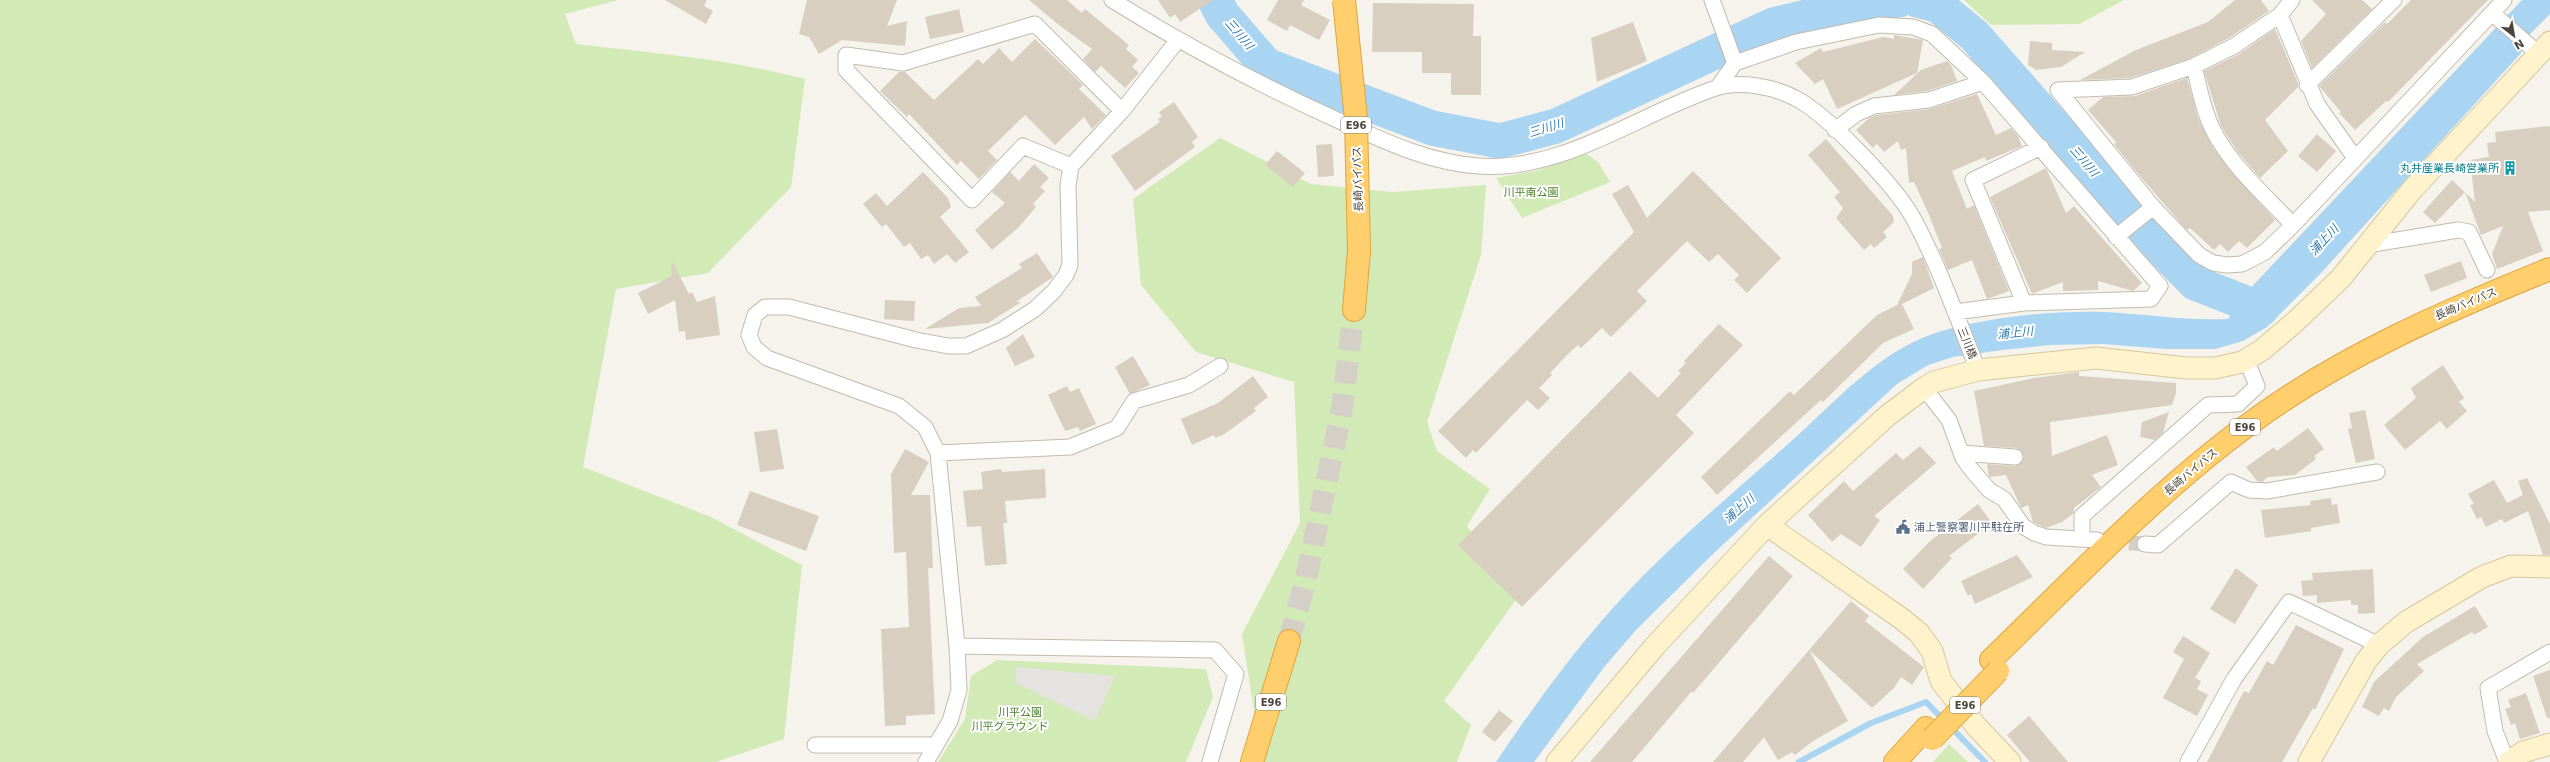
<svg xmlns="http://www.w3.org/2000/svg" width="2550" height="762" viewBox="0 0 2550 762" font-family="'DejaVu Sans','Noto Sans JP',sans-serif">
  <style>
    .green { fill: #d2eab5 }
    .parking { fill: #e5e3e0 }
    .water { fill: #a9d4f2 }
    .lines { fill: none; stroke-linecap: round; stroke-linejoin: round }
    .stream { stroke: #a9d4f2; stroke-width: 6 }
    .river { stroke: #a9d4f2; stroke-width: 35 }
    .building { fill: #d8cfc1 }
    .street-tunnel { stroke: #d4d0c8; stroke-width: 15; stroke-dasharray: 15 8; stroke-linecap: butt }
    .highway-tunnel { stroke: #d4d0c8; stroke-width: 22; stroke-dasharray: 22 11; stroke-linecap: butt }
    .street-casing { stroke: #c2bbae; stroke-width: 17 }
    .secondary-casing { stroke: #d6c79b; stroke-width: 23 }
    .highway-casing { stroke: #e0a43c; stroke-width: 24 }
    .street { stroke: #fff; stroke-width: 15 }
    .secondary { stroke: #fff3cd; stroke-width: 21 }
    .highway { stroke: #ffcf6e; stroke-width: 22 }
    .highway-bridge-casing { stroke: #e0a43c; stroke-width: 24; stroke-linecap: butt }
    .highway-bridge { stroke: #ffcf6e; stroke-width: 22 }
    .labels { text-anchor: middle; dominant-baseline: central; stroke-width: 4; stroke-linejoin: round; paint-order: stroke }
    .shield { fill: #fff; stroke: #817c74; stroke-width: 1 }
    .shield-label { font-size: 10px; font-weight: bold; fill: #4b4439 }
    .culture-label { font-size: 11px; fill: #0d838f; stroke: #fff; text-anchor: end }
    .street-label { font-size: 11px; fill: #4b4439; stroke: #fff }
    .park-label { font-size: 11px; fill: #4a7f2a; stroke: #fff }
    .service-label { font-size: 11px; fill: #4e5e75; stroke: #fff; text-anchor: start }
    .water-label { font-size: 12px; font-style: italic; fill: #2e7ab2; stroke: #fff }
  </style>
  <rect width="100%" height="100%" fill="#f6f3ec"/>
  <path class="green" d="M0 0H618L565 14 576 44C653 53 730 59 805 79L791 187 708 273 616 289 583 467 711 517 802 565 784 739 716 762H0Z
    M1964 0H2124L2079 24 1991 25Z
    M1220 138 1311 184 1392 192 1486 185 1481 255 1427 422 1437 451 1490 489 1467 526 1517 598 1444 701 1471 725 1457 762H1258L1254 711 1242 634 1300 523 1294 382 1196 352 1141 285 1133 199Z
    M1584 152 1598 162 1610 182 1522 218 1496 178 1539 170Z
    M997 660 1206 669 1213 697 1186 762H938L965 719 971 676Z
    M1949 744 1968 762H1933Z"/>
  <path class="parking" d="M1016 667 1115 676 1095 721 1016 683Z"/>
  <path class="water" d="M2522 0H2550V14L2528 36 2521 53 2321 273 2267 327 2243 341 2215 349H2166L2104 344 2050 345 2002 350 1953 357 1928 365 1897 384 1715 552 1636 630 1605 666 1534 762H1496C1532 709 1569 657 1612 609 1668 546 1735 492 1797 436 1841 396 1885 346 1945 330 1993 317 2054 310 2104 312 2146 314 2186 321 2228 319L2244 295Z"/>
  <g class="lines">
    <path class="stream" d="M1799 762 1871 723 1926 702 1985 762"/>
    <path class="river" d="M1215 0 1222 14 1266 65 1432 128 1500 141 1556 126 1773 25 1844 8 1899 0
      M1917 0 1937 5 1974 35 2160 247 2195 283 2261 309"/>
  </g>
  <path class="building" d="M665 0H707L704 6 713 11 706 24Z
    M807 0H897L887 26 907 21 905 46 842 40 819 54 809 37 799 34Z
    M1029 0H1067L1082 13 1085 9 1129 45 1126 49 1138 60 1132 67 1139 73 1125 88 1101 66 1095 72 1083 59 1092 49 1060 26Z
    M1158 0H1213L1180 22 1175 14 1170 18Z
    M1278 0H1304L1301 5 1330 20 1319 40 1290 25 1287 31 1267 20Z
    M2235 0H2261L2269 11 2229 38 2191 58 2130 78 2080 80 2136 50 2208 22Z
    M2312 0H2362L2372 9 2312 68 2301 41 2326 14Z
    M2411 0H2488L2388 102 2386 101 2355 130 2339 113 2341 112 2319 86 2385 22 2387 24Z
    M1373 3 1474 4 1473 36H1481V95H1451V73H1422V52H1372Z
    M959 9 964 32 930 39 925 17Z
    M1633 22 1647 61 1597 82 1591 38Z
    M2275 29 2298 83V87L2265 120 2288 151 2260 178 2237 151 2221 126 2204 71 2239 54Z
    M1894 35 1923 40 1917 73 1837 109 1823 79 1815 84 1795 63 1821 48 1823 52 1883 37 1894 39Z
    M1035 39 1083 85 1079 89 1106 115 1092 129 1084 117 1055 145 1025 115 988 151 997 160 979 179 961 161 957 165 909 114 907 117 880 91 899 72H905L934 100 978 59 983 64 999 48 1012 62Z
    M2030 41 2052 43V50L2085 52 2061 67 2036 70 2028 65Z
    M1947 61 1951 65 1957 81 1927 91 1894 95 1921 70Z
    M2187 78 2198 118 2213 148 2233 174 2275 220 2247 248 2239 241 2228 252 2220 244 2214 250 2190 228 2187 230 2139 175 2114 144 2116 142 2088 110 2103 97 2135 96Z
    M1977 94 1996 135 2011 128 2018 136 2022 146 1986 161 1985 157 1952 171 1967 209 1974 205 2009 291 1987 299 1972 260 1948 270 1939 249 1942 248 1929 215 1914 182 1909 183 1906 148 1901 150 1898 141 1884 152 1877 144 1873 148 1856 130 1869 118 1876 115 1930 109Z
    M1174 102 1198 137 1192 142 1195 147 1135 191 1111 156 1160 122 1158 119 1162 116 1159 112Z
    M2550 126V210L2528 212 2543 251 2497 269 2492 254 2503 226 2481 235 2465 192 2435 223 2423 212 2452 180 2475 202 2470 160 2489 157 2487 143 2496 142 2495 132Z
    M2317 134 2336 151 2317 172 2298 156Z
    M1826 139 1893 216 1894 222 1883 232 1887 237 1874 248 1871 244 1864 250 1836 218 1843 208 1834 197 1840 192 1808 155Z
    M1332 144 1334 176 1318 177 1316 145Z
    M1277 151 1305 173 1293 187 1265 165Z
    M1034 164 1049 178 1040 187 1045 191 1033 204 1036 207 1018 228 992 250 975 230 1005 203 992 192 1010 172 1019 181Z
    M2046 168 2066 213 2074 206 2142 283 2133 291 2098 281V290L2063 291V282L2032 294 1990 197Z
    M1693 171 1781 258 1747 293 1734 280 1739 275 1718 254 1709 262 1687 241 1637 291 1647 301 1611 337 1602 328 1581 348 1578 345 1572 350 1550 373 1552 375 1539 388 1550 398 1538 410 1527 400 1476 453 1473 450 1466 458 1438 431 1634 232 1612 194 1628 185 1647 218Z
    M923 172 948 198 951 207 940 217 969 252 955 263 947 254 934 264 928 255 921 259 910 243 904 247 886 224 882 227 863 204 876 193 887 206Z
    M1037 253 1053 277 1016 302H1021L988 323 925 329 959 308 981 306 975 297 1022 268 1019 264Z
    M1923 257 1934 288 1902 304 1914 329 1883 343 1823 402 1821 400 1717 495 1701 477 1790 391 1794 395 1877 315 1897 305 1912 274V262Z
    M2461 261 2467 278 2431 292 2424 275Z
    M671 263H673L689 294 692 292 697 302 715 296 720 335 686 340 685 331 679 332 675 300 648 314 638 293 672 276Z
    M885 300 915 301 914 321 884 319Z
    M1719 324 1743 345 1676 415 1694 433 1522 607 1458 545 1630 371 1658 398 1681 373 1678 371 1686 363 1684 361Z
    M1023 334 1035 357 1015 366 1006 348Z
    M1133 356 1150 385 1130 394 1115 367Z
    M2443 365 2464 398 2459 402 2467 411 2447 429 2440 421 2405 450 2384 425 2416 398 2411 388Z
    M2079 372V376L2176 383V393L2172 405 2050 422 2052 456 2107 435 2118 465 2092 475 2101 487 2074 508V513L2062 522 2046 528 2033 522 2028 505 2021 508 2006 475 1989 477 1987 464 2015 466 2022 462 2024 457 2020 450 2016 448 1984 446 1974 391 2034 378Z
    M1253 376 1268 397 1254 408 1256 411 1223 435 1215 438 1214 435 1192 445 1181 419 1218 403Z
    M1067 386 1070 392 1079 388 1096 424 1080 431 1078 427 1065 431 1048 395Z
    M2365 410 2375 459 2356 463 2348 429 2352 428 2349 413Z
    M2169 412 2163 433 2155 440 2140 437 2142 422Z
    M2308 428 2324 449 2314 456 2316 459 2295 475 2268 477 2262 482 2257 481 2246 467 2274 447 2277 451Z
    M777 429 784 469 760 472 754 432Z
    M1920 446 1936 463 1874 516 1880 520 1861 547 1841 534 1832 542 1808 515 1844 481 1853 491 1896 453 1903 460Z
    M905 449 929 462 911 495H930L933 568H928L935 714 906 716V725L885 726 881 629 909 627 906 552 894 553 891 474Z
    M1001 469 1002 472 1045 469 1046 498 1005 501 1007 523H1003L1007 564 985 566 981 526 967 527 963 491 983 489 981 472Z
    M2527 478 2550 524V555H2543L2528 511 2504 523 2502 519 2486 527 2481 517 2477 519 2470 505 2474 504 2468 494 2494 480 2507 503 2523 495 2518 481Z
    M750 491 819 516 806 551 737 525Z
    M2331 498 2332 505 2337 504 2340 523 2311 528V531L2265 538 2261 510 2311 505 2310 501Z
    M1978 504 1992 523 1949 556 1952 558 1923 589 1903 569 1929 542Z
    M2017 555 2033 577 1975 604 1971 594 1968 596 1961 581Z
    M1769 556 1793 576 1693 693 1692 691 1632 762H1590Z
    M2236 568 2258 585 2235 624 2210 609Z
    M2373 569 2375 613 2358 614V605H2351V600L2317 603V595L2303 596 2301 581 2313 580 2312 573Z
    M1851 601 1869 616 1865 621 1924 667 1912 685 1901 677 1894 688 1872 708 1809 650Z
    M2475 606 2488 627 2474 635 2472 632 2417 664 2424 671 2396 697 2389 711 2384 708 2379 716 2362 707 2374 682 2423 637Z
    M2296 625 2344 649 2315 710 2313 708 2282 762H2207L2244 691 2249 693 2267 661 2273 665Z
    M2183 636 2210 653 2195 678 2201 681 2197 689 2208 695 2197 716 2163 698 2184 659 2173 652Z
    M1809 650 1848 721 1813 741 1795 755 1792 752 1778 760 1764 737 1743 762H1713Z
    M2550 670V718H2547L2533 676Z
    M2526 693 2540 733 2520 739 2515 723 2511 725 2505 709 2511 707 2508 700Z
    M1499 710 1513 721 1495 742 1482 732Z
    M2029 716 2068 762H2030L2007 735Z"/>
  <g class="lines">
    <path class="street-tunnel" d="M2106 541 2145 544"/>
    <path class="highway-tunnel" d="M1289 641 1306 578 1342 409 1354 310"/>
    <defs>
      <path id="street" d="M1112 0C1184 45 1258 84 1335 119 1382 140 1426 162 1478 166 1564 172 1638 114 1716 88 1739 80 1775 87 1795 98 1827 114 1894 185 1912 216 1939 265 1957 318 1978 370
        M1712 0 1735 63
        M2492 13 2539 54
        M2280 15 2317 104 2355 158
        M2194 66C2199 87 2203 110 2213 130 2232 167 2265 195 2293 225
        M2307 85 2394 0
        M1718 87 1735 63 1796 42 1879 25 1913 27 1932 34 1983 82 2160 286 2151 299 2024 303 1955 312
        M2058 90 2153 207 2199 255 2213 263 2227 265 2242 264 2265 252 2293 225 2504 0
        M2058 90 2132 87 2194 66 2234 46 2280 15 2292 0
        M1835 130 1856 114 1874 106 1929 100 1983 82
        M1071 166 1023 146 972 200 846 70V55L903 63 1035 24 1122 111
        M2116 237 2153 207
        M2367 245 2458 230 2469 232 2487 270
        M2024 303 1973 180 2041 147
        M1924 388 1949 420 1963 458 1970 468 1989 490 2004 499 2023 526 2034 533 2046 537 2097 540
        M938 453 1070 447 1117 428 1134 401 1189 385 1220 366
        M1961 453 2015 457
        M2082 539V516L2208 405 2238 404 2257 386 2246 359
        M2145 544 2158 545 2231 482 2249 490 2267 491 2377 472
        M957 646 1215 650 1236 674 1210 762
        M815 745H936
        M926 762 950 721 959 690 957 646 938 453 925 427 899 406 767 358 754 347 749 335 755 315 765 307H789L916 340 948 346H966L1002 330 1035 309 1054 291 1066 275 1070 265 1068 185 1071 166 1122 111 1177 41
        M2188 762 2234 679 2289 602 2379 645
        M2507 762 2495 731 2488 688 2550 652"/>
      <path id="secondary" d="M1767 525 1902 619 1919 633 1932 651 1941 681 1975 725 2010 762
        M1557 762 1655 646 1767 525 1887 416 1924 388 1934 382 1978 370 2096 358 2186 368H2215L2242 362 2262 350 2296 321 2341 278 2411 191 2550 42
        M2309 762 2366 661 2379 645 2406 622 2482 577 2511 566 2550 567
        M2509 762 2523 752 2550 744"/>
      <path id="highway" d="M1354 310 1359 251
        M1991 660C2075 579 2157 491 2252 422 2343 355 2446 311 2550 269
        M1252 762 1289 641
        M1895 762 1926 728"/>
    </defs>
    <use href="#street" class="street-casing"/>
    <use href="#secondary" class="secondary-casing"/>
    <use href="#highway" class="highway-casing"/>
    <use href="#street" class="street"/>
    <use href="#secondary" class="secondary"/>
    <use href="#highway" class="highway"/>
    <defs>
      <path id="highway-bridge" d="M1344 0 1356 119 1359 251
        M1932 739 1998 671"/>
    </defs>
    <use href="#highway-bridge" class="highway-bridge-casing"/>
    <use href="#highway-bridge" class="highway-bridge"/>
  </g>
  <defs>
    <symbol id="building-bare" viewBox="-9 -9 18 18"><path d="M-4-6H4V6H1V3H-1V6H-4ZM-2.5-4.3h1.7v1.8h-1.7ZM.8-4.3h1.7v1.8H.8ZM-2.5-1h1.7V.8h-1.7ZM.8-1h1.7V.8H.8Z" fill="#0f9aa8" stroke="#fff" stroke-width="2.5" paint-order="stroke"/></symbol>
    <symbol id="civic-bare" viewBox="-9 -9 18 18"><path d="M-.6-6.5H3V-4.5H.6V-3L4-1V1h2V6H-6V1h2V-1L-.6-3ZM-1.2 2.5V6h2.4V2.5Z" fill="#5c6f8a" stroke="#fff" stroke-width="2.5" paint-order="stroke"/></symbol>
  </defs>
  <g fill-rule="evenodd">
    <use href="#building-bare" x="2500" y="158" width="20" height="20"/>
    <use href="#civic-bare" x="1893" y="517" width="20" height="20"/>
  </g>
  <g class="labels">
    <g class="shield">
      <rect x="1341" y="117" width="30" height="16" rx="3"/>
      <rect x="2230" y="419" width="30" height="16" rx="3"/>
      <rect x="1256" y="694" width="30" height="16" rx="3"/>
      <rect x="1950" y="697" width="30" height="16" rx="3"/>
    </g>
    <g class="shield-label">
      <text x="1356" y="125">E96</text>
      <text x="2245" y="427">E96</text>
      <text x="1271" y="702">E96</text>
      <text x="1965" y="705">E96</text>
    </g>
    <g class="culture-label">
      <text x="2499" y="168">丸井産業長崎営業所</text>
    </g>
    <g class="street-label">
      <text transform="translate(1358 179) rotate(-92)">長崎バイパス</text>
      <text transform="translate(2466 304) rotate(-23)">長崎バイパス</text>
      <text transform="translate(1967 343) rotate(68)">三川橋</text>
      <text transform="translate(2191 472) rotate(-40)">長崎バイパス</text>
    </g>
    <g class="park-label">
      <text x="1531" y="192">川平南公園</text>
      <text x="1020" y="712">川平公園</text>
      <text x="1010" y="726">川平グラウンド</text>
    </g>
    <g class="service-label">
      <text x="1914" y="527">浦上警察署川平駐在所</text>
    </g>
    <g class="water-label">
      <text transform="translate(1239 34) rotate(49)">三川川</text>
      <text transform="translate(1546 128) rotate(-18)">三川川</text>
      <text transform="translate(2084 161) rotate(49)">三川川</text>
      <text transform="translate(2324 240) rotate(-47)">浦上川</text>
      <text transform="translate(2015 333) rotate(-6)">浦上川</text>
      <text transform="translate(1739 509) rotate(-42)">浦上川</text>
    </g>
  </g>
  <g transform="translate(2514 36) rotate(149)" stroke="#ffffff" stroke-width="3" paint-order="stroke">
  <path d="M0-3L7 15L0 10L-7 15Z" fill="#4b4439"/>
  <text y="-6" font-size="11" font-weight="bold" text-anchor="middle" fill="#4b4439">N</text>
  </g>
</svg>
